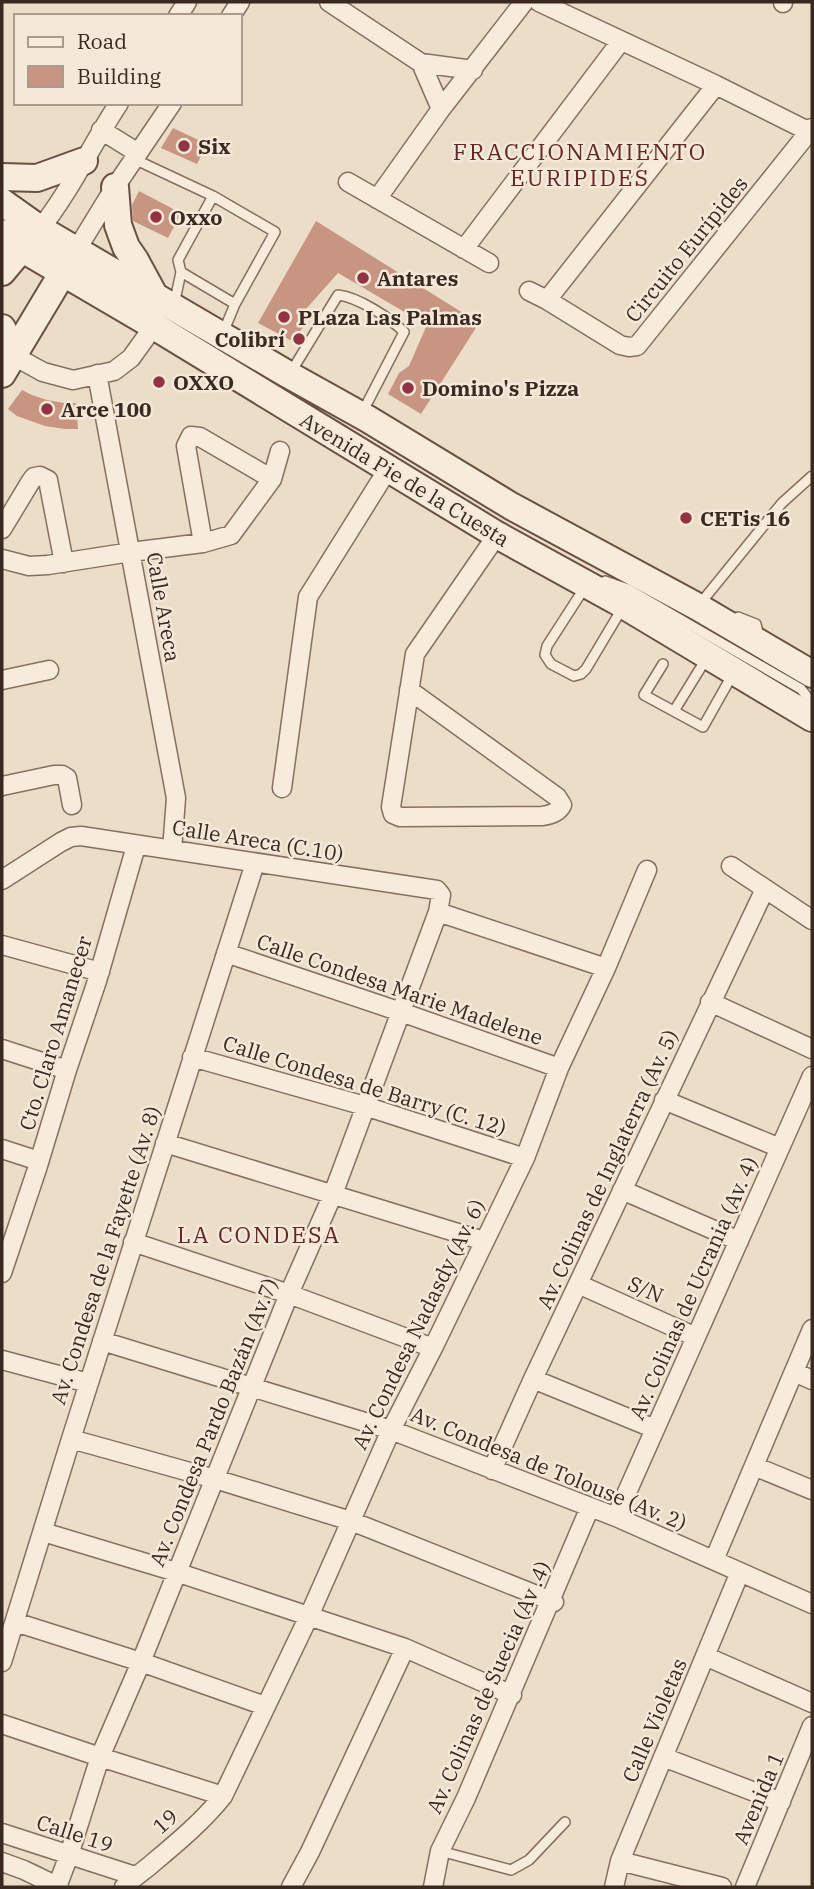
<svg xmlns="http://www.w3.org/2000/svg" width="814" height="1889" viewBox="0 0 814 1889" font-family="'IBM Plex Serif',serif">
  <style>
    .building { fill: #c79582 }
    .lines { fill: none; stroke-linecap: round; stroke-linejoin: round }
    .lane-casing { stroke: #876f5f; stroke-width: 12 }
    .street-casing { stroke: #876f5f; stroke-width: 21 }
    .secondary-casing { stroke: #695042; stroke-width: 30 }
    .lane { stroke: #f7ebdc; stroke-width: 9 }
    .street { stroke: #f7ebdc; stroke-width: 18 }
    .secondary { stroke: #f7ebdc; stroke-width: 26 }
    .poi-dot { fill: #923341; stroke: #f4e8d8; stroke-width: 2.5 }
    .labels { text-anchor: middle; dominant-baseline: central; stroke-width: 5; stroke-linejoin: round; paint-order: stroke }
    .poi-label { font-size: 21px; font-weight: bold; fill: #392921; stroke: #f4e8d8; text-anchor: start }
    .street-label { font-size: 21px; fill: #392921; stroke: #f4e8d8 }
    .neighbourhood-label { font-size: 23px; letter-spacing: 2px; fill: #622824; stroke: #f4e8d8 }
  </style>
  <rect width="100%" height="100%" fill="#ecddc9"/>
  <path class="building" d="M173 128 207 144 197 164 161 148Z
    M139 191 181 213 168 238 133 221 132 205Z
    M316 221 479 323 421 414 388 394 399 373 409 366 433 311 413 317 338 273 306 309 308 318 294 342 258 323Z
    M22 390 32 395 47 400 64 403H76L78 429H65L45 426 17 416 8 409Z"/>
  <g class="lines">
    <defs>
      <path id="lane" d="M134 159 213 196
        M181 272 235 304
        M174 305 181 272 178 260 213 196 275 232 235 304 223 333
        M291 372 338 295C358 297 390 318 404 332L362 413
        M605 581 628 589 801 689 812 703
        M585 587 547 646 545 655 551 664 574 676 581 674 586 669 623 607
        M699 605 782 503 812 476
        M738 617 756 624 759 636
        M663 664 644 695 703 727 734 672
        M674 711 706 659
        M440 1851 511 1870 529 1860 565 1822"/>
      <path id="street" d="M329 2 421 63 473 70
        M539 2 716 85 810 132
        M783 3V2
        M178 16 187 2
        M231 16 240 2
        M421 63 441 109
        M101 130 138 153
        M348 182 489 263
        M377 199 441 109 524 2
        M40 229C71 190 92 144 119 103
        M77 249 115 187 172 103
        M464 249 621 41
        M529 291 547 300 620 345 629 347 637 346 812 128
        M547 300 716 85
        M14 356 43 372 73 380 114 371 131 358 154 326
        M97 374 176 798 172 850
        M2 529 31 481 34 477 40 476 48 480 64 563
        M203 543 186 446 191 436 200 437 272 479
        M2 559 29 566 48 565 131 552 203 543 231 535 272 479 280 451
        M2 680 49 670
        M409 690 557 797 562 805C558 813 550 815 542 816L400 817 393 814 391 807 415 654 497 535
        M2 786 54 775H62L67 778 72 805
        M282 788 308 597 388 469
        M731 866 812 920
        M2 880 61 842 71 837 81 836 437 890 441 895 438 912 333 1194 289 1294 141 1662 100 1757 69 1855 57 1887
        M438 912 606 968
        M2 945 100 972
        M226 953 401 1012 559 1068
        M710 1002 812 1049
        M2 1049 67 1070
        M192 1057 365 1106 525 1158
        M664 1100 780 1148
        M165 1143 484 1241
        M2 1149 39 1161
        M622 1190 739 1241
        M133 1242 289 1294 433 1348
        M2 1273 37 1169 67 1070 97 981 136 846
        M578 1284 696 1337
        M102 1341 391 1430 616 1517 812 1604
        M2 1360 88 1383
        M794 1372 812 1380
        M533 1379 655 1429
        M71 1439 215 1479 351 1521 554 1602
        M754 1466 812 1490
        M492 1470 533 1379 765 889
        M616 1517 812 1076
        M43 1532 176 1572 405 1648 512 1695
        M714 1560 812 1329
        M15 1622 141 1662 265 1706
        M705 1656 812 1703
        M2 1662 71 1439 255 863
        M2 1724 100 1757 223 1796
        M663 1757 781 1802
        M2 1833 135 1876
        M620 1861 722 1887
        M2 1862 24 1870 59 1887
        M124 1887C134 1877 144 1871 154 1862 178 1842 204 1820 223 1796L309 1616 391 1430 433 1348 525 1158 559 1068 606 968 647 870
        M291 1887 310 1852 405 1648
        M433 1887 440 1851 466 1798 590 1507
        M614 1887 620 1861 740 1572
        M745 1887 812 1726"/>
      <path id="secondary" d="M2 177 37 178 84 161
        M115 187 118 225 126 247 135 260 154 295
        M2 202 40 229 289 375 368 419 511 506 698 607 812 674
        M2 233 21 248 154 326 497 535 615 600 812 718
        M2 272 33 235
        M2 328C7 336 6 344 2 352
        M2 374 71 259"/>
    </defs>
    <use href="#lane" class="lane-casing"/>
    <use href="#street" class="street-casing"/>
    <use href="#secondary" class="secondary-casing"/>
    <use href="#lane" class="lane"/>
    <use href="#street" class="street"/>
    <use href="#secondary" class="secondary"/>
  </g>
  <g class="poi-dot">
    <circle cx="184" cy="146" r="7"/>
    <circle cx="156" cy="217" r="7"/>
    <circle cx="363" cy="278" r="7"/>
    <circle cx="284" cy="317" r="7"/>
    <circle cx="299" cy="339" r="7"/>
    <circle cx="159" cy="382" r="7"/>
    <circle cx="408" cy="388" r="7"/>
    <circle cx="47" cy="409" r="7"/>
    <circle cx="686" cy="518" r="7"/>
  </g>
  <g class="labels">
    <g class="poi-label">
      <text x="198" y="146">Six</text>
      <text x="170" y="217">Oxxo</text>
      <text x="377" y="278">Antares</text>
      <text x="298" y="317">PLaza Las Palmas</text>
      <text x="285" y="339" text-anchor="end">Colibrí</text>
      <text x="173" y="382">OXXO</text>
      <text x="422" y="388">Domino's Pizza</text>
      <text x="61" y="409">Arce 100</text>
      <text x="700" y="518">CETis 16</text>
    </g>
    <g class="street-label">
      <text transform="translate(686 249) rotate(-51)">Circuito Eurípides</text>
      <text transform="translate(405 479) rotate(31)">Avenida Pie de la Cuesta</text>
      <text transform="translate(164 607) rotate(80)">Calle Areca</text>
      <text transform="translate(258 840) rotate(9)">Calle Areca (C.10)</text>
      <text transform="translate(400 989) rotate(19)">Calle Condesa Marie Madelene</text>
      <text transform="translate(55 1033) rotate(-73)">Cto. Claro Amanecer</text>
      <text transform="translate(365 1085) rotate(17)">Calle Condesa de Barry (C. 12)</text>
      <text transform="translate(607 1169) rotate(-65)">Av. Colinas de Inglaterra (Av. 5)</text>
      <text transform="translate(105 1255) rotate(-72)">Av. Condesa de la Fayette (Av. 8)</text>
      <text transform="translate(693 1288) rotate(-66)">Av. Colinas de Ucrania (Av. 4)</text>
      <text transform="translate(646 1289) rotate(24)">S/N</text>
      <text transform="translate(418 1324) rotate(-64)">Av. Condesa Nadasdy (Av. 6)</text>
      <text transform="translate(213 1422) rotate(-68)">Av. Condesa Pardo Bazán (Av.7)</text>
      <text transform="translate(549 1468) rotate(22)">Av. Condesa de Tolouse (Av. 2)</text>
      <text transform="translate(488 1687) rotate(-66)">Av. Colinas de Suecia (Av .4)</text>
      <text transform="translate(654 1720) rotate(-67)">Calle Violetas</text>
      <text transform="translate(758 1798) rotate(-67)">Avenida 1</text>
      <text transform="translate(165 1821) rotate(-42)">19</text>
      <text transform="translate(75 1833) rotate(18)">Calle 19</text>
    </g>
    <g class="neighbourhood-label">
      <text x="580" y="151">FRACCIONAMIENTO<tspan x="580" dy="26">EURIPIDES</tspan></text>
      <text x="259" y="1234">LA CONDESA</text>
    </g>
  </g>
  <rect width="814" height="1889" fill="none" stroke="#392921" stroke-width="7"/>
  <rect x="14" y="14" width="228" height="91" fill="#f4e8d8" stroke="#a99c8f" stroke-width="2"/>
  <rect x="28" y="37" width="35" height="10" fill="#f7ebdc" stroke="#a99c8f" stroke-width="2"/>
  <text x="77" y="49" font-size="21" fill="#392921">Road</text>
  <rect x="28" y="66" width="35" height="21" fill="#c79582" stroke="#a99c8f" stroke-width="2"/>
  <text x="77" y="84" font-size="21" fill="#392921">Building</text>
</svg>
